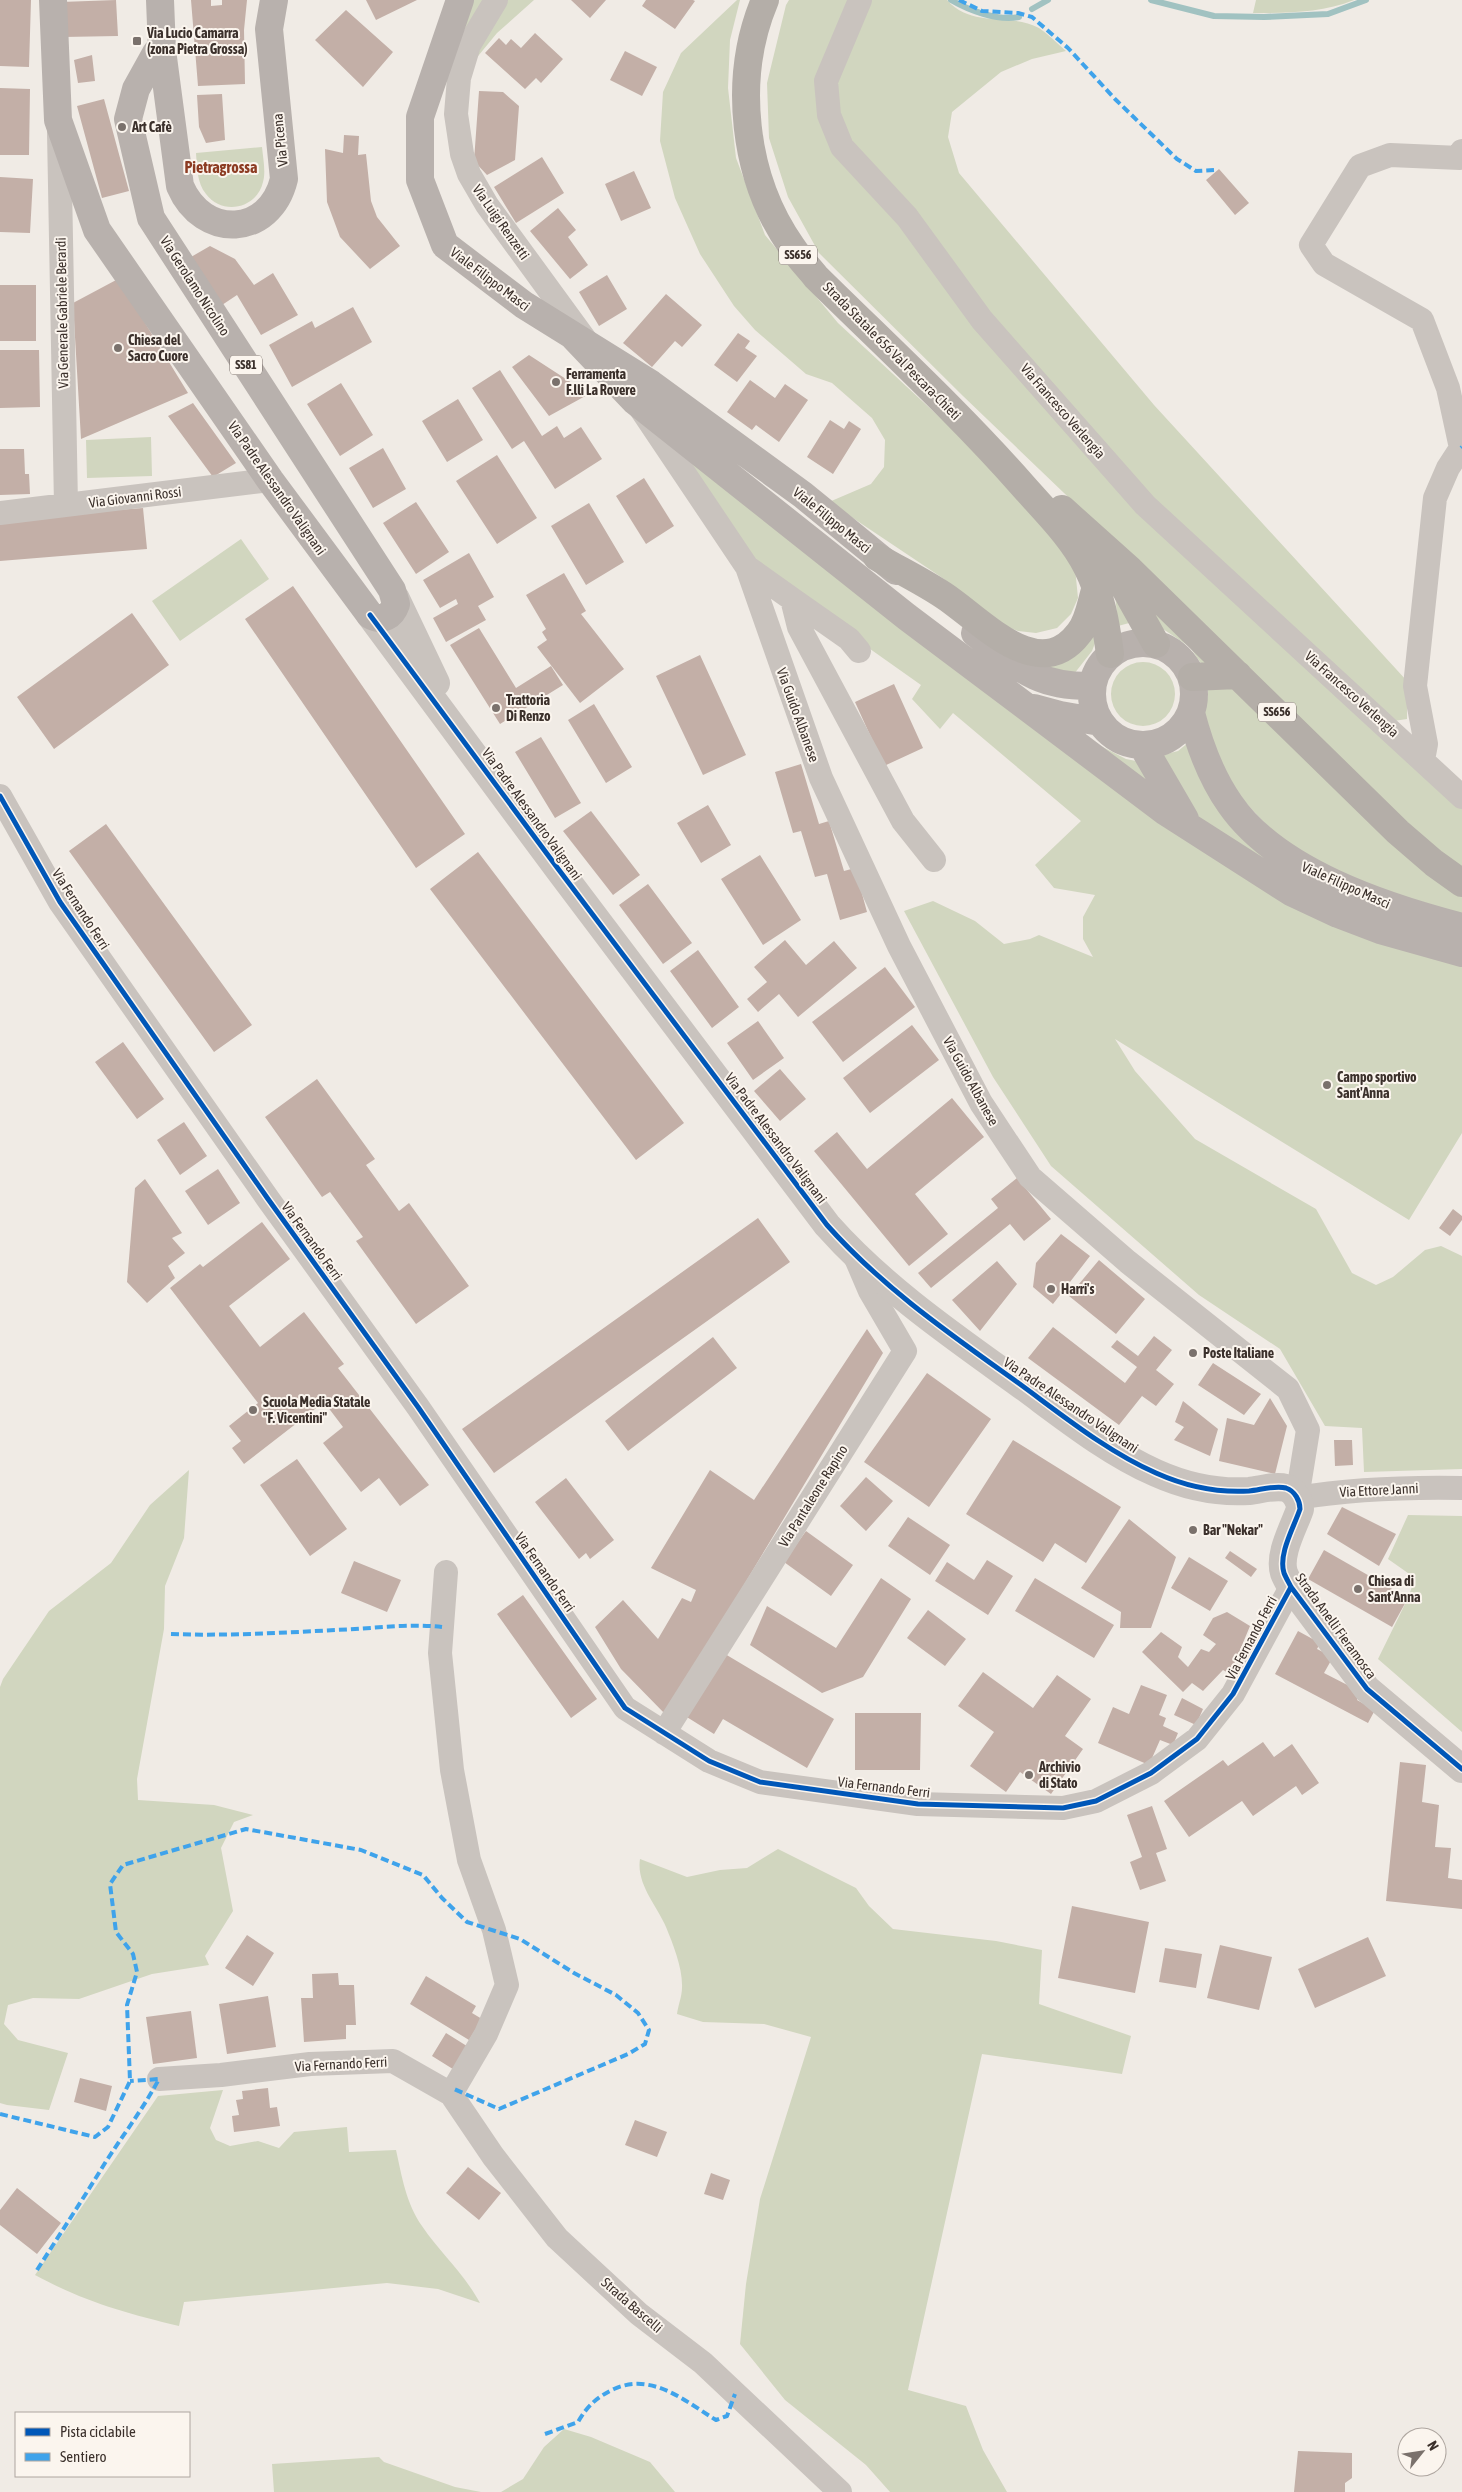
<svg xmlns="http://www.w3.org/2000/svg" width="1462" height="2492" viewBox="0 0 1462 2492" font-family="'Asap Condensed',sans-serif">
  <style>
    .green { fill: #d1d6bf }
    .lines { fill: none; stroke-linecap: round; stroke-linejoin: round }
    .stream { stroke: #a1c2c1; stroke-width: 6 }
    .building { fill: #c3afa7 }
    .minor { stroke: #c9c3be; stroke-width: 24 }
    .tertiary { stroke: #c9c3be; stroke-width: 28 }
    .primary { stroke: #b8b1ad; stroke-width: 28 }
    .trunk { stroke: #b4aea8; stroke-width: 28 }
    .quiet { stroke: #3fa3eb; stroke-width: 4; stroke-dasharray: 8 4; stroke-linecap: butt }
    .cycleway-casing { stroke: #fbf5ee; stroke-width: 8 }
    .cycleway { stroke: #0057b8; stroke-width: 5 }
    .poi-dot { fill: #7a716c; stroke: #fbf5ee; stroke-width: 2 }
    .labels { text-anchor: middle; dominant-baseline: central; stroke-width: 4; stroke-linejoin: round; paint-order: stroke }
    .shield { fill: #fbf5ee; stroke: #756b66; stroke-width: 1 }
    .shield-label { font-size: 12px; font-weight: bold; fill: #3b302b }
    .poi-label { font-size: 14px; font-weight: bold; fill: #3b302b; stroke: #fbf5ee; text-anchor: start }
    .street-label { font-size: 14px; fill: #3b302b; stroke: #fbf5ee }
    .quarter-label { font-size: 16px; font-weight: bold; fill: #8c3b22; stroke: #fbf5ee }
  </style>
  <rect width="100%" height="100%" fill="#f0ebe5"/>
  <path class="green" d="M472 0H534L497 33 474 61 454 71Z
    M737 0H740L730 40 728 88 736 158 765 235 838 323 975 450 1035 511 1075 568 1078 598 1071 614 1057 628 1036 633 1018 631 995 622 944 579 829 502 871 484 884 467 885 440 872 418 832 383 806 374 755 330 734 306 700 254 675 198 660 141 663 92 681 53Z
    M789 0H947C973 29 1010 12 1039 28 1048 34 1057 43 1066 51L1032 59 1001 72 952 112 948 137 959 173 1154 405 1407 681V719L1373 724 1462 805V875L963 396 819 253 788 197 769 138 767 83 786 5Z
    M1256 0H1354C1322 13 1287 13 1253 13Z
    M262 147C263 158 266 172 263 182 257 209 222 216 206 194 197 183 197 167 196 153Z
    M151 437 152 476 87 478 86 440Z
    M692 459 1139 801 1462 962V1133L1409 1220 1115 1039 1135 1071 1195 1139 1316 1209 1352 1273 1376 1285 1393 1277 1425 1250 1441 1246 1462 1256V1469L1364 1472 1362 1428 1325 1426 1280 1349 1199 1295 1051 1166 993 1077 904 911 933 901 975 921 1004 944 1030 939 1039 935 1093 957 1083 939V917L1095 895 1054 888 1035 865 1081 821 953 713 940 729 912 699 921 685 750 564 689 467Z
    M241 539 269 579 180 641 152 601Z
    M1114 582 1133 622 1118 626Z
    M1142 598 1462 896V921L1419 909 1289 849 1229 785 1204 719 1208 693 1202 665 1190 647 1163 629Z
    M1093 637 1097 638 1092 651 1074 674 1032 663Z
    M1111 694a32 32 0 1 1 64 0a32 32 0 1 1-64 0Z
    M1189 742 1268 855 1265 864 1198 817 1159 756 1178 751Z
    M1095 743 1126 759 1141 762 1149 776 1148 791Z
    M189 1470 184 1538 165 1586 164 1629 137 1779 138 1800 214 1805 253 1815 234 1822 221 1848 233 1911 205 1956 209 1965 152 1974 79 1999 33 1998 8 2005 4 2024 18 2040 68 2053 49 2110 7 2105 0 2103V1687L3 1679 49 1611 111 1563 150 1505Z
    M1408 1515 1462 1516V1732L1378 1659 1408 1598 1415 1578 1388 1559Z
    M778 1849 856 1888 869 1906 893 1929 996 1941 1042 1950 1039 2004 1131 2036 1122 2074 982 2054 908 2390 966 2406 983 2450 1007 2492H890L866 2465 785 2400 740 2344 746 2284 760 2199 811 2037 764 2024 703 2022 677 2014C678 2006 682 1996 682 1988 683 1969 673 1944 666 1927 657 1906 636 1884 640 1859L687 1877 720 1870 747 1868Z
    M223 2090 210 2128 216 2140 230 2146 258 2141 279 2148 294 2132 347 2127 349 2152 396 2150C402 2177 406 2203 422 2226 441 2254 463 2272 480 2303L438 2289 387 2283 184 2302 179 2326C125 2313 85 2302 35 2275L158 2096Z
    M564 2429 591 2437 650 2462 675 2492H501L523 2479 544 2447Z
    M379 2457 384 2462 455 2487 481 2492H274L272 2464Z"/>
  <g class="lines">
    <path class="stream" d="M951 0C970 11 997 21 1019 17
      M1151 0 1214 16 1264 17 1328 14 1366 0
      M1032 9 1048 0"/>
  </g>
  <path class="building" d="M0 0H31L29 67 0 66Z
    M116 0 118 36 63 37 61 2Z
    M191 0H211V6L222 5V0H247L244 30 245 84 198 86Z
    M366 0H417L376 20Z
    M571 0H606L590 18Z
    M646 0H693L695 1 675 29 642 6Z
    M346 10 393 52 363 87 315 40Z
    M535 33 563 59 541 83 536 78 525 89 485 53 499 38 506 45 511 39 521 48Z
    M625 51 657 67 642 96 610 80Z
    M92 55 95 81 78 83 74 60Z
    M0 88 30 89 29 155H0Z
    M479 91 503 92 519 106 515 160 487 175 474 161Z
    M222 94 225 140 206 143 199 127 197 95Z
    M104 99 129 191 102 198 77 106Z
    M344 135 359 136 358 155 366 154 371 201 377 217 400 246 370 269 340 237 327 202 325 149 343 153Z
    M542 157 564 193 516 223 494 187Z
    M1219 169 1249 203 1235 215 1206 180Z
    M634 171 651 208 621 221 605 184Z
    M0 177 33 179 30 233 0 232Z
    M558 208 576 230 568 237 588 265 570 279 530 231Z
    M210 246 235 259 254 285 273 273 298 315 261 335 237 295 222 305 191 257Z
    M607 275 627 309 599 326 579 292Z
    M118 279 188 393 81 439 73 303Z
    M0 285H36V341H0Z
    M666 294 702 325 682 347 675 341 652 367 623 343Z
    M353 307 372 342 292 387 269 345 312 321 315 328Z
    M738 333 750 341 745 348 757 356 737 382 714 365Z
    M0 350H39L40 407 0 408Z
    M529 355 589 394 549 416 512 367Z
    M500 370 542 436 557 426 564 438 581 427 602 459 555 489 524 441 512 449 472 388Z
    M750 380 775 398 785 384 808 400 779 442 756 425 752 430 727 412Z
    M341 383 373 435 340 456 307 404Z
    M458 399 483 440 447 462 422 421Z
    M193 403 236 463 213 477 168 416Z
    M830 420 844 429 849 421 861 429 833 474 807 457Z
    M383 448 406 489 373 508 349 468Z
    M0 449H24L25 474H29L30 494 0 495Z
    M497 455 537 518 497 544 456 481Z
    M644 478 674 526 646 544 616 496Z
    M416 502 449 552 416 574 383 523Z
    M589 503 624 562 586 585 551 526Z
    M143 508 147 549 0 561V519Z
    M469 553 494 597 478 606 486 620 446 642 433 618 458 604 456 599 440 608 423 580Z
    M564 573 586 611 581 614 624 669 580 703 537 647 547 640 542 632 546 629 526 595Z
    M293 586 465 834 416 868 245 619Z
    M132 613 169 665 54 749 17 697Z
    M479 628 516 688 551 666 563 685 500 724 450 645Z
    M700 655 746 755 703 775 656 676Z
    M894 684 923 748 884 766 855 702Z
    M594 704 632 767 606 783 568 720Z
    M541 737 581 803 555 818 515 752Z
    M801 764 819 824 829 821 844 871 855 868 867 912 840 920 827 874 815 877 801 831 793 833 775 772Z
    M708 805 731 845 701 863 677 823Z
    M591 811 640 875 613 895 563 831Z
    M106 824 252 1025 214 1052 69 851Z
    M478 852 684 1123 636 1160 430 889Z
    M760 855 801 920 763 945 721 879Z
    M648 884 692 943 663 964 619 905Z
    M785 940 806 965 834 941 857 968 798 1017 779 994 758 1012 747 999 767 982 754 967Z
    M698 950 739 1007 712 1028 670 971Z
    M885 967 915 1007 843 1062 812 1022Z
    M758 1021 784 1058 753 1080 727 1043Z
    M912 1025 939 1060 870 1113 843 1078Z
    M123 1042 164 1099 137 1119 95 1062Z
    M780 1069 806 1099 780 1121 754 1091Z
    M317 1079 375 1159 366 1165 399 1211 409 1203 469 1286 416 1324 356 1241 363 1237 330 1192 322 1197 265 1117Z
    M952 1098 984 1137 915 1194 948 1234 909 1266 814 1151 837 1132 867 1169Z
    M184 1122 207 1156 180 1175 157 1140Z
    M218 1169 240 1203 208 1225 185 1191Z
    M1017 1178 1051 1219 1024 1241 1010 1224 931 1288 918 1273 998 1208 991 1199Z
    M145 1179 182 1233 172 1238 185 1253 168 1266 175 1278 147 1303 127 1282 135 1188Z
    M1453 1209 1462 1216V1220L1450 1236 1439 1228Z
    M758 1218 790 1262 494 1473 462 1429Z
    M262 1222 290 1259 229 1306 260 1347 304 1312 344 1364 338 1368 429 1485 400 1506 379 1478 361 1492 323 1443 343 1427 324 1402 244 1464 232 1448 241 1441 229 1426 258 1403 170 1288 200 1264 203 1267Z
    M1061 1234 1090 1256 1053 1304 1033 1287 1036 1263Z
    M1099 1260 1145 1299 1116 1334 1069 1296Z
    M997 1261 1017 1284 980 1331 952 1300Z
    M1053 1327 1125 1383 1137 1367 1111 1347 1117 1340 1138 1356 1154 1336 1172 1350 1156 1370 1174 1384 1156 1406 1142 1396 1119 1425 1028 1358Z
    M867 1329 883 1353 666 1715 621 1669 595 1627 623 1600 658 1639 682 1598 691 1602 696 1590 651 1568 710 1470 754 1500Z
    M713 1337 737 1368 628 1451 605 1421Z
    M1213 1363 1261 1394 1244 1415 1198 1385Z
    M927 1373 991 1419 929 1507 864 1462Z
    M1270 1398 1287 1426 1275 1474 1219 1461 1227 1418 1254 1425Z
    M1183 1401 1218 1429 1210 1456 1174 1440 1184 1427 1175 1422Z
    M1013 1440 1121 1507 1086 1563 1055 1543 1043 1562 966 1514Z
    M1334 1440H1352L1353 1465 1335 1466Z
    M297 1459 347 1529 310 1556 260 1485Z
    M866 1477 893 1501 866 1531 840 1506Z
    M566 1478 614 1540 590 1559 586 1553 579 1559 535 1502Z
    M1342 1507 1396 1534 1379 1566 1327 1534Z
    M908 1517 950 1545 930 1575 888 1546Z
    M1129 1519 1176 1557 1151 1628H1120L1121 1612 1081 1588Z
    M806 1531 853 1565 831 1596 784 1562Z
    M1324 1550 1408 1598 1392 1627 1308 1579Z
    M1230 1551 1257 1569 1251 1577 1225 1558Z
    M1189 1557 1228 1581 1210 1611 1171 1588Z
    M987 1560 1013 1576 988 1615 935 1581 947 1562 974 1580Z
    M354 1561 401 1580 387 1612 341 1593Z
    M881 1578 911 1599 863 1677 822 1693 750 1645 767 1606 836 1648Z
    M1035 1578 1114 1625 1094 1658 1015 1611Z
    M523 1595 597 1699 571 1718 497 1614Z
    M928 1610 966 1639 945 1666 907 1638Z
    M1227 1612 1250 1626 1230 1674 1223 1670 1203 1691 1192 1683 1183 1692 1142 1652 1161 1632 1182 1647 1178 1657 1188 1667 1201 1649 1209 1652 1216 1644 1203 1635 1213 1618Z
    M1298 1631 1320 1643 1317 1649 1333 1657 1324 1673 1361 1692 1357 1700 1375 1710 1368 1723 1275 1674Z
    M720 1651 834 1719 807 1768 723 1719 714 1734 682 1714Z
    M983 1672 1033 1708 1057 1675 1091 1699 1065 1736 1083 1749 1051 1794 1020 1772 1006 1792 970 1766 994 1732 958 1706Z
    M1141 1685 1167 1695 1159 1715 1166 1718 1163 1726 1178 1733 1173 1745 1160 1740 1149 1765 1098 1743 1113 1707 1129 1714Z
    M1182 1698 1203 1709 1196 1725 1174 1715Z
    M855 1713H921L920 1770H855Z
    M1263 1742 1274 1757 1292 1744 1319 1783 1302 1795 1296 1786 1253 1816 1242 1801 1189 1837 1164 1801 1223 1760 1228 1766Z
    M1400 1762 1426 1765 1422 1802 1439 1805 1435 1847 1451 1848 1448 1878 1462 1880V1909L1386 1901Z
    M1152 1806 1167 1849 1156 1853 1166 1881 1140 1890 1130 1862 1142 1857 1127 1815Z
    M1072 1906 1149 1922 1135 1993 1058 1978Z
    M247 1935 274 1953 253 1986 225 1968Z
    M1368 1937 1386 1976 1315 2008 1298 1969Z
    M1220 1945 1272 1957 1259 2010 1207 1998Z
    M1165 1948 1202 1954 1196 1988 1159 1982Z
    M338 1973 339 1985H354L356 2025H346V2039L304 2042 301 1998H313L312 1974Z
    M426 1976 476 2006 472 2013 482 2019 469 2040 410 2004Z
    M268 1996 276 2047 227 2054 219 2004Z
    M191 2011 197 2058 153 2064 146 2017Z
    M446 2033 470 2048 456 2071 432 2056Z
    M80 2078 112 2086 106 2111 74 2102Z
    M268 2088 270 2108 277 2107 280 2126 234 2132 232 2116 239 2115 236 2100 243 2099 242 2091Z
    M635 2120 667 2132 657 2157 625 2145Z
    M468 2167 501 2193 479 2220 446 2193Z
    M711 2173 730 2180 723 2200 704 2194Z
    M17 2188 61 2223 37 2254 0 2225V2210Z
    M1298 2451 1352 2453V2478L1345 2483V2492H1294Z"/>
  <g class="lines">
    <path class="minor" d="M496 0 469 45 459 78 456 114 462 154 469 174 487 205 587 342
      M860 0 826 81 829 115 842 147 907 217 982 320 1145 505 1462 797
      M59 132 66 505
      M641 409 747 567 821 778 899 946 981 1103 1030 1177 1128 1262 1288 1389 1308 1430 1297 1498C1352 1489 1407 1487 1462 1488
      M0 513 270 480
      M747 567 792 599 799 627 903 821 934 860
      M792 599 849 639 859 651
      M1423 760 1426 744 1415 686 1435 498 1448 468 1461 448 1448 388 1422 320 1324 264 1311 245 1360 166 1390 155 1460 158 1462 151
      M0 796 60 902 268 1199 418 1407 625 1708 709 1761 760 1782 918 1804 1063 1808 1096 1801 1151 1773 1197 1739 1233 1694 1291 1587
      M446 1572 440 1653 452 1770 469 1860 494 1930 507 1985 486 2034 451 2094
      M664 1733 905 1351 870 1291 855 1256
      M159 2079 221 2075 310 2064 393 2061 451 2094 493 2156 557 2238 639 2314 703 2363 840 2492"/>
    <path class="tertiary" d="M396 599 436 683
      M370 615 559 870 827 1225C882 1287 950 1334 1017 1382 1061 1414 1106 1451 1156 1473 1185 1486 1217 1493 1249 1491 1260 1490 1275 1485 1286 1488 1295 1491 1300 1501 1300 1509 1294 1527 1278 1554 1284 1573 1286 1578 1289 1583 1291 1587L1367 1689 1462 1769"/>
    <path class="primary" d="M53 0 58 120 97 230 270 480 370 615C382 622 392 616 396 604L392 590 151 218 128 119 136 89 156 53 162 50
      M160 0 162 50 180 186C203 240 270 237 284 179L269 29 274 0
      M460 0 420 117V180L445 245 524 305 651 384 803 495 896 571
      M574 337 635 401 907 617 1166 812 1291 892 1338 914 1380 930 1462 953
      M975 633C1018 666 1034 687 1092 686
      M1092 694a51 51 0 1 1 102 0a51 51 0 1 1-102 0Z
      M1034 708 1060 715 1100 722
      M1191 713C1199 744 1211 777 1230 804 1277 872 1385 907 1462 927
      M1142 745 1185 819"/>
    <path class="trunk" d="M765 0C732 78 743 178 792 247 799 258 808 267 816 277 886 346 959 413 1024 487 1046 512 1072 537 1087 567 1101 594 1106 624 1110 654
      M1062 509 1130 570 1398 832 1434 863 1462 883
      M877 557C899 570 922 581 943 595 979 618 1038 687 1079 633 1089 621 1091 602 1096 587
      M1113 567 1156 644
      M1192 677 1238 675"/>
    <path class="quiet" d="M959 0 982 11 1018 13 1032 17 1068 48 1115 99 1177 159 1196 171 1214 170
      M1461 448 1462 447
      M171 1634C225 1636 280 1633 335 1630 371 1629 406 1623 442 1627
      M0 2114 95 2137 108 2127 130 2081 127 2005 137 1972 133 1954 116 1932 110 1884 123 1865 246 1829 361 1850 423 1875 442 1898 467 1922 520 1939 574 1973 616 1995 638 2013 649 2030 645 2044 628 2054 499 2109 454 2089
      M37 2270C60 2234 83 2199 105 2163 123 2135 143 2109 159 2079L130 2081
      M545 2434 578 2422C587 2406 597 2397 614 2389 652 2372 685 2401 716 2420L727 2416 735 2394"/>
    <defs>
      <path id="cycleway" d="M370 615 559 870 827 1225C882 1287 950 1334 1017 1382 1061 1414 1106 1451 1156 1473 1185 1486 1217 1493 1249 1491 1260 1490 1275 1485 1286 1488 1295 1491 1300 1501 1300 1509 1294 1527 1278 1554 1284 1573 1286 1578 1289 1583 1291 1587L1367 1689 1462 1769
        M0 796 60 902 268 1199 418 1407 625 1708 709 1761 760 1782 918 1804 1063 1808 1096 1801 1151 1773 1197 1739 1233 1694 1291 1587"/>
    </defs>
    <use href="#cycleway" class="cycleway-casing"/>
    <use href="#cycleway" class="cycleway"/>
  </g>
  <g class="poi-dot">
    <rect x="132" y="36" width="10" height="10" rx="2.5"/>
    <circle cx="122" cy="127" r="5"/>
    <circle cx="118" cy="348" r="5"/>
    <circle cx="556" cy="382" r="5"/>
    <circle cx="496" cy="708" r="5"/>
    <circle cx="1327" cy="1085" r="5"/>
    <circle cx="1051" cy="1289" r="5"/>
    <circle cx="1193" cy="1353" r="5"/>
    <circle cx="253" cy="1410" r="5"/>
    <circle cx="1193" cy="1530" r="5"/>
    <circle cx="1358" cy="1589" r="5"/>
    <circle cx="1029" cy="1775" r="5"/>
  </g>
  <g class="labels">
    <g class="shield">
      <rect x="779" y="245.5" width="38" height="19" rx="4"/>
      <rect x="230" y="355.5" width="32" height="19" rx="4"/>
      <rect x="1258" y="702.5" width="38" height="19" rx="4"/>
    </g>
    <g class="shield-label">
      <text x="798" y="255">SS656</text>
      <text x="246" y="365">SS81</text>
      <text x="1277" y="712">SS656</text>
    </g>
    <g class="poi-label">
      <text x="147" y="33">Via Lucio Camarra<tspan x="147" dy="16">(zona Pietra Grossa)</tspan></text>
      <text x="132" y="127">Art Cafè</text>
      <text x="128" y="340">Chiesa del<tspan x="128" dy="16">Sacro Cuore</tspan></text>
      <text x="566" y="374">Ferramenta<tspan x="566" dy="16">F.lli La Rovere</tspan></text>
      <text x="506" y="700">Trattoria<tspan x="506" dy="16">Di Renzo</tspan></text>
      <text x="1337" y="1077">Campo sportivo<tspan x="1337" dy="16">Sant'Anna</tspan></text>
      <text x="1061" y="1289">Harri's</text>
      <text x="1203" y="1353">Poste Italiane</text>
      <text x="263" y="1402">Scuola Media Statale<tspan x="263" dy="16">"F. Vicentini"</tspan></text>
      <text x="1203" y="1530">Bar "Nekar"</text>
      <text x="1368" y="1581">Chiesa di<tspan x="1368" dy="16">Sant'Anna</tspan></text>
      <text x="1039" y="1767">Archivio<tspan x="1039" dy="16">di Stato</tspan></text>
    </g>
    <g class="street-label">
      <text transform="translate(280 140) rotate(-96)">Via Picena</text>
      <text transform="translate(501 222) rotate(55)">Via Luigi Renzetti</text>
      <text transform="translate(490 279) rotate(37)">Viale Filippo Masci</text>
      <text transform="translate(195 286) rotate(57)">Via Gerolamo Nicolino</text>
      <text transform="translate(62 313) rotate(-91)">Via Generale Gabriele Berardi</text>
      <text transform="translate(892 351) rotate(45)">Strada Statale 656 Val Pescara-Chieti</text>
      <text transform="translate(1063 411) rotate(49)">Via Francesco Verlengia</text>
      <text transform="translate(277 488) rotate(55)">Via Padre Alessandro Valignani</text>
      <text transform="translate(135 497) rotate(-7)">Via Giovanni Rossi</text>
      <text transform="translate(832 520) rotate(39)">Viale Filippo Masci</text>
      <text transform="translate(1352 694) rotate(42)">Via Francesco Verlengia</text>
      <text transform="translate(798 715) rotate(70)">Via Guido Albanese</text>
      <text transform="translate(532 814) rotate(54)">Via Padre Alessandro Valignani</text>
      <text transform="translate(1346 885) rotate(24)">Viale Filippo Masci</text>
      <text transform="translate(81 909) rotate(57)">Via Fernando Ferri</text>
      <text transform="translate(971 1081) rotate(61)">Via Guido Albanese</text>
      <text transform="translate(776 1138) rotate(53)">Via Padre Alessandro Valignani</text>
      <text transform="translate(312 1241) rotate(54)">Via Fernando Ferri</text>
      <text transform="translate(1071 1405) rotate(34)">Via Padre Alessandro Valignani</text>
      <text transform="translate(1379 1490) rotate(-3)">Via Ettore Janni</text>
      <text transform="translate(813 1496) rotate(-58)">Via Pantaleone Rapino</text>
      <text transform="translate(545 1572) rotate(55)">Via Fernando Ferri</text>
      <text transform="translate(1336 1626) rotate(54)">Strada Anelli Fieramosca</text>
      <text transform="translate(1251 1638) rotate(-62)">Via Fernando Ferri</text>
      <text transform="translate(884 1787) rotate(7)">Via Fernando Ferri</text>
      <text transform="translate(341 2064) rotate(-3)">Via Fernando Ferri</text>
      <text transform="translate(632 2305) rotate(41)">Strada Bascelli</text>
    </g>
    <g class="quarter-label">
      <text x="221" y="167">Pietragrossa</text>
    </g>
  </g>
  <rect x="15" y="2412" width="175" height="65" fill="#fbf5ee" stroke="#aea6a0"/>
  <rect x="25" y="2428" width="25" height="8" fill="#0057b8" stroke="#aea6a0"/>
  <text x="60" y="2437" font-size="15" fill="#3b302b">Pista ciclabile</text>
  <rect x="25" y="2453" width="25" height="8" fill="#3fa3eb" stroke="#aea6a0"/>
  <text x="60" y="2462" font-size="15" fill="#3b302b">Sentiero</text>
  <g transform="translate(1422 2452) rotate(60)"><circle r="24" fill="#fbf5ee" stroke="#aea6a0"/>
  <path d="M0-4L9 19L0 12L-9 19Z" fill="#7a716c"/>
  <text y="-8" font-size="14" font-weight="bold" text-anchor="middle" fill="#3b302b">N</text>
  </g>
</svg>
